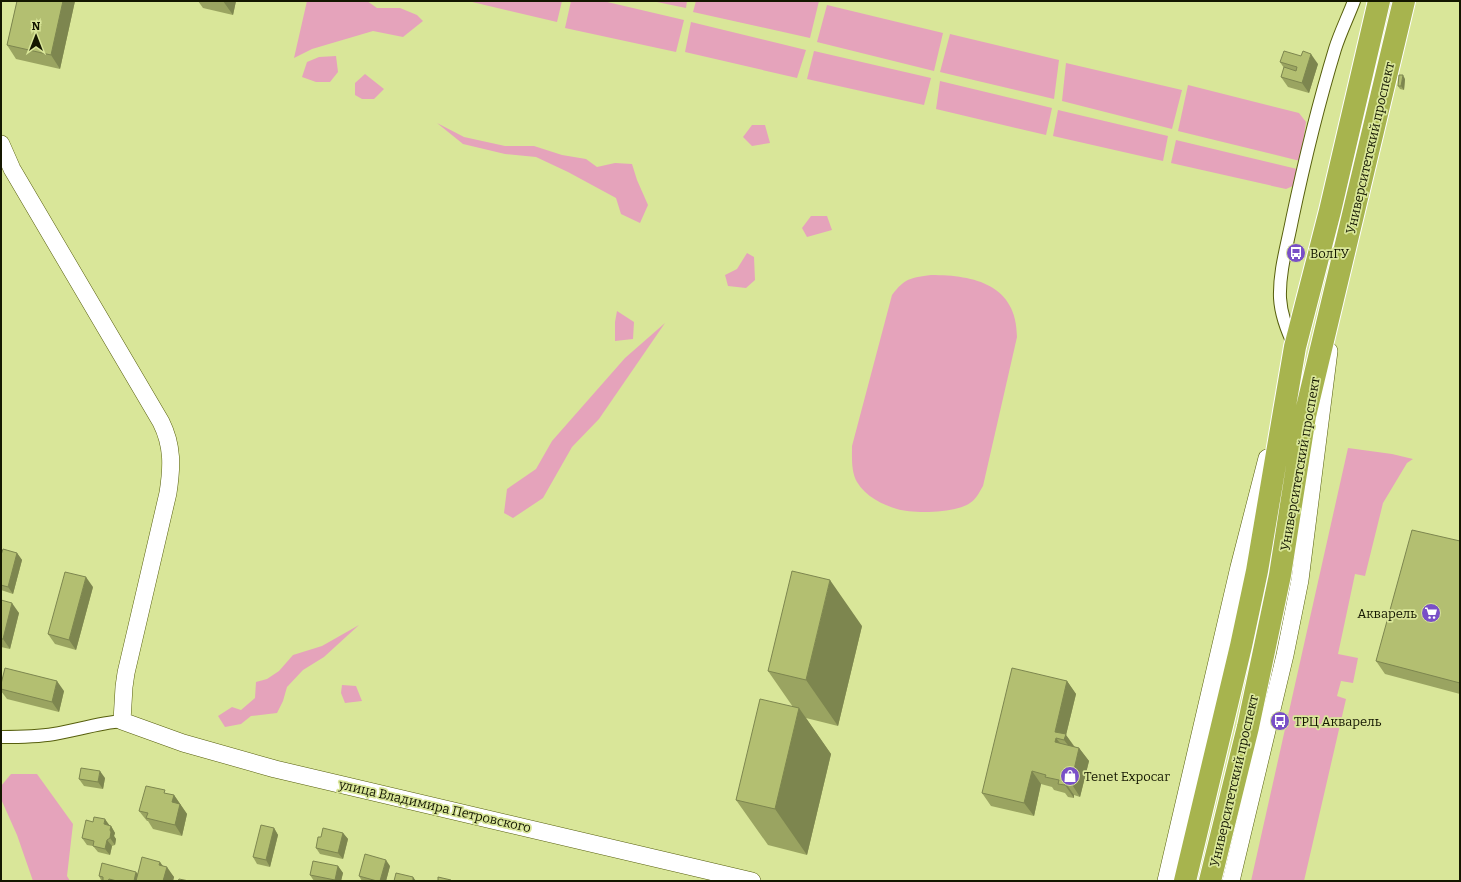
<svg xmlns="http://www.w3.org/2000/svg" width="1461" height="882" viewBox="0 0 1461 882" font-family="Bitter,serif">
  <style>
    .green { fill: #e5a3bb }
    .lines { fill: none; stroke-linecap: round; stroke-linejoin: round }
    .street-casing { stroke: #565e0c; stroke-width: 14 }
    .secondary-casing { stroke: #565e0c; stroke-width: 18 }
    .highway-casing { stroke: #fff; stroke-width: 24 }
    .street { stroke: #fff; stroke-width: 12 }
    .secondary { stroke: #fff; stroke-width: 17 }
    .highway { stroke: #a7b44e; stroke-width: 22 }
    .wall { fill: #9aa461 }
    .shaded-wall { fill: #7d864f }
    .building { fill: #b3bf71; stroke: #7d864f }
    .labels { text-anchor: middle; dominant-baseline: central; stroke-width: 3.5; stroke-linejoin: round; paint-order: stroke }
    .street-label { font-size: 13px; fill: #141700; stroke: #d9e699 }
    .poi-label { font-size: 13px; fill: #141700; stroke: #d9e699; text-anchor: start }
  </style>
  <rect width="100%" height="100%" fill="#d9e699"/>
  <path class="green" d="M307 1H367L377 8H400L417 15 423 21 403 37 373 31 312 49 294 58Z
    M468 1H562L557 22Z
    M571 1H603L684 20 676 52 565 28Z
    M652 1H687L686 8Z
    M696 1H819L810 38 693 12Z
    M827 5 943 33 934 71 817 42Z
    M691 22 806 50 797 78 685 52Z
    M950 34 1059 60 1054 99 940 72Z
    M814 51 931 78 924 105 807 79Z
    M336 56 338 72 330 82H316L302 77 307 62 319 57Z
    M1066 63 1182 90 1172 129 1062 101Z
    M365 74 384 89 374 99H362L355 95V83Z
    M940 81 1052 108 1046 135 936 109Z
    M1188 85 1299 113 1306 122 1300 161 1178 131Z
    M1058 110 1168 136 1163 161 1053 136Z
    M437 123 464 137 505 146H534L562 155 586 159 597 167 615 163 632 164 637 180 648 205 640 223 621 214 616 198 568 172 536 157 505 154 463 144Z
    M752 125H765L770 143 752 146 743 137Z
    M1176 140 1297 169 1293 186 1286 189 1171 163Z
    M811 216H827L832 230 807 237 802 228Z
    M747 253 754 257 755 280 746 288 728 286 725 275 737 269Z
    M931 275C975 275 1017 285 1017 337L983 486C979 493 976 499 970 503 956 513 914 514 897 509 883 505 865 496 857 482 851 471 852 458 852 446L892 295C905 278 910 278 931 275Z
    M617 311 634 322 633 339 615 341V322Z
    M665 323 599 419 572 447 543 498 513 518 504 513 507 489 536 469 552 441 625 358Z
    M1348 448 1392 454 1413 459 1407 463 1383 503 1365 576 1355 574 1338 654 1358 658 1353 683 1341 681 1337 696 1346 699 1304 881H1251Z
    M359 625 324 657 303 670 287 687 283 701 277 713 251 716 241 724 225 727 218 716 232 707 241 710 255 698 256 682 267 679 279 671 293 655 322 646Z
    M342 685 356 686 362 701 345 703 341 693Z
    M11 774H37L73 824 67 876 70 881H33L17 835 1 799V786Z"/>
  <g class="lines">
    <defs>
      <path id="street" d="M1295 347C1287 331 1281 316 1280 298 1279 272 1287 246 1292 220 1304 163 1318 105 1335 49 1340 33 1348 17 1354 1
        M1 737C19 737 36 737 54 734 77 730 99 723 122 721"/>
      <path id="secondary" d="M1 144 12 169 161 422C173 446 172 467 168 493L126 673 124 687 122 721 183 743 275 769 752 881
        M1166 881 1239 567 1267 458
        M1231 881 1285 655 1300 580 1329 351"/>
      <path id="highway" d="M1185 881 1241 646 1257 571 1295 347 1330 211 1379 1
        M1210 881 1248 727 1280 575 1305 416 1404 1"/>
    </defs>
    <use href="#street" class="street-casing"/>
    <use href="#secondary" class="secondary-casing"/>
    <use href="#highway" class="highway-casing"/>
    <use href="#street" class="street"/>
    <use href="#secondary" class="secondary"/>
    <use href="#highway" class="highway"/>
  </g>
  <path class="wall" d="M17 1H75L60 69 16 59 7 45Z
    M198 1H236L233 15 203 8Z
    M1280 62 1318 64 1309 93 1288 87 1281 77 1284 68Z
    M1405 79 1404 90 1400 89 1398 86Z
    M1297 244 1300 247 1298 259H1295L1292 255Z
    M1460 541V694L1385 674 1376 661Z
    M17 553 22 560 13 594 1 590V555Z
    M93 587 76 650 55 644 48 634Z
    M1 600 19 613 10 649 1 647Z
    M862 626 838 726 806 718 831 754 807 855 768 845 736 800 793 707 768 671Z
    M1067 681 1076 694 1066 735 1075 747 1079 748 1089 761 1080 797 1074 795V798L1068 797 1065 793 1054 790 1052 787 1041 784 1034 816 991 806 982 793Z
    M1 684 64 691 59 712 7 699 1 691Z
    M105 778 103 789 84 786 79 779Z
    M168 794 174 795 187 814 182 836 153 829 148 821H147L139 811Z
    M110 826H111L115 833 114 836 116 839 115 845 112 846 110 855 98 852 93 846 87 845 82 838Z
    M274 828 278 835 270 867 257 864 253 857Z
    M343 833 348 839 343 859 320 854 316 848 321 837Z
    M163 866 174 877 173 881H103V880H101L99 876 138 874Z
    M338 866 343 873 341 881H314L310 875Z
    M390 866 386 881H362L359 876Z"/>
  <path class="shaded-wall" d="M63 1H75L60 69 51 55Z
    M223 1H236L233 15Z
    M1311 54 1318 64 1309 93 1302 83Z
    M1403 75 1405 79 1404 90 1401 86Z
    M1297 244 1300 247 1298 259 1296 256Z
    M17 553 22 560 13 594 8 587Z
    M86 577 93 587 76 650 69 640Z
    M830 580 862 626 838 726 806 680Z
    M12 603 19 613 10 649 3 639Z
    M57 681 64 691 59 712 52 702Z
    M1067 681 1076 694 1066 735 1075 748 1074 753 1064 740 1055 732Z
    M799 708 831 754 807 855 775 809Z
    M1056 738 1066 751 1055 742Z
    M1079 748 1089 761 1080 797 1071 783Z
    M100 771 105 778 103 789 98 782Z
    M1032 771 1041 784 1034 816 1024 803Z
    M1065 782 1074 795V798L1065 785Z
    M174 795 187 814 182 836 175 825 172 802Z
    M105 819 110 826 104 824Z
    M111 826 115 833 114 836 116 839 115 845 110 838V830Z
    M274 828 278 835 270 867 266 860Z
    M343 833 348 839 343 859 338 853Z
    M107 840 112 846 110 855 105 849Z
    M386 860 390 866 386 881H380Z
    M160 862 166 870 167 867 174 877 173 881H163L159 865Z
    M338 866 343 873 341 881H336L335 880Z
    M136 872 139 875 137 881H134Z
    M413 877 416 881H413Z"/>
  <path class="building" d="M17 1H63L51 55 7 45Z
    M1284 51 1301 56 1303 51 1311 54 1302 83 1281 77 1284 67 1296 71 1297 67 1280 62Z
    M1399 75H1403L1401 86H1398Z
    M1294 243 1297 244 1296 256 1292 255Z
    M1412 530 1460 541V683L1376 661Z
    M3 549 17 553 8 587 1 585V555Z
    M792 571 830 580 806 680 768 671Z
    M65 572 86 577 69 640 48 634Z
    M1 600 12 603 3 639H1Z
    M5 668 57 681 52 702 1 689V684Z
    M1012 668 1067 681 1055 732 1066 734 1064 740 1056 738 1055 742 1079 748 1071 783 1065 782V785L1058 784 1059 780 1045 777 1046 775 1032 771 1024 803 982 793Z
    M760 699 799 708 775 809 736 800Z
    M81 768 100 771 98 782 79 779Z
    M146 786 165 790 164 793 174 795 172 802 180 804 175 825 146 818 148 813 139 811Z
    M94 817 105 819 104 824 111 826 110 830 111 832 110 838 107 840 105 849 93 846 94 841 82 838 86 820 93 822Z
    M261 825 274 828 266 860 253 857Z
    M323 828 343 833 338 853 316 848 318 837H321Z
    M365 854 386 860 380 881H377L359 876Z
    M142 857 160 862 159 865 167 867 163 881H136Z
    M313 861 338 866 335 880 310 875Z
    M102 863 136 872 134 881H117L109 879 108 881H103V877L99 876Z
    M396 873 413 877V881H394Z
    M438 877 451 880V881H438Z
    M179 879 189 881H178Z"/>
  <defs>
    <symbol id="bus-disc" viewBox="-11 -11 22 22"><circle r="9.5" fill="#794fc7" stroke="#d9e699"/><path d="M-5-6H5V4H4V6H2V4H-2V6H-4V4H-5ZM-3.5-4V0h7V-4ZM-3.5 1.2v1.5H-2V1.2ZM2 1.2v1.5H3.5V1.2Z" fill="#fff"/></symbol>
    <symbol id="supermarket-disc" viewBox="-11 -11 22 22"><circle r="9.5" fill="#794fc7" stroke="#d9e699"/><path d="M-6-5.5h2.5l.6 2H6L4.5 2H-2.5L-4.4-4H-6ZM-1.5 3.2a1.3 1.3 0 1 0 .1 0ZM3 3.2a1.3 1.3 0 1 0 .1 0Z" fill="#fff"/></symbol>
    <symbol id="shop-disc" viewBox="-11 -11 22 22"><circle r="9.5" fill="#794fc7" stroke="#d9e699"/><path d="M-5-2.5h2.3a2.7 3.5 0 0 1 5.4 0H5L5.5 6h-11ZM-1.5-2.5h3a1.5 2.3 0 0 0-3 0Z" fill="#fff"/></symbol>
  </defs>
  <g fill-rule="evenodd">
    <use href="#bus-disc" x="1285" y="242" width="22" height="22"/>
    <use href="#supermarket-disc" x="1420" y="602" width="22" height="22"/>
    <use href="#bus-disc" x="1269" y="710" width="22" height="22"/>
    <use href="#shop-disc" x="1059" y="765" width="22" height="22"/>
  </g>
  <g class="labels">
    <g class="street-label">
      <text transform="translate(1370 148) rotate(-77)">Университетский проспект</text>
      <text transform="translate(1300 464) rotate(-80)">Университетский проспект</text>
      <text transform="translate(1234 781) rotate(-77)">Университетский проспект</text>
      <text transform="translate(435 806) rotate(13)">улица Владимира Петровского</text>
    </g>
    <g class="poi-label">
      <text x="1310" y="253">ВолГУ</text>
      <text x="1417" y="613" text-anchor="end">Акварель</text>
      <text x="1294" y="721">ТРЦ Акварель</text>
      <text x="1084" y="776">Tenet Expocar</text>
    </g>
  </g>
  <rect width="1461" height="882" fill="none" stroke="#141700" stroke-width="4"/>
  <g transform="translate(36 36)" stroke="#d9e699" stroke-width="3" paint-order="stroke">
  <path d="M0-3L7 15L0 10L-7 15Z" fill="#141700"/>
  <text y="-6" font-size="11" font-weight="bold" text-anchor="middle" fill="#141700">N</text>
  </g>
</svg>
